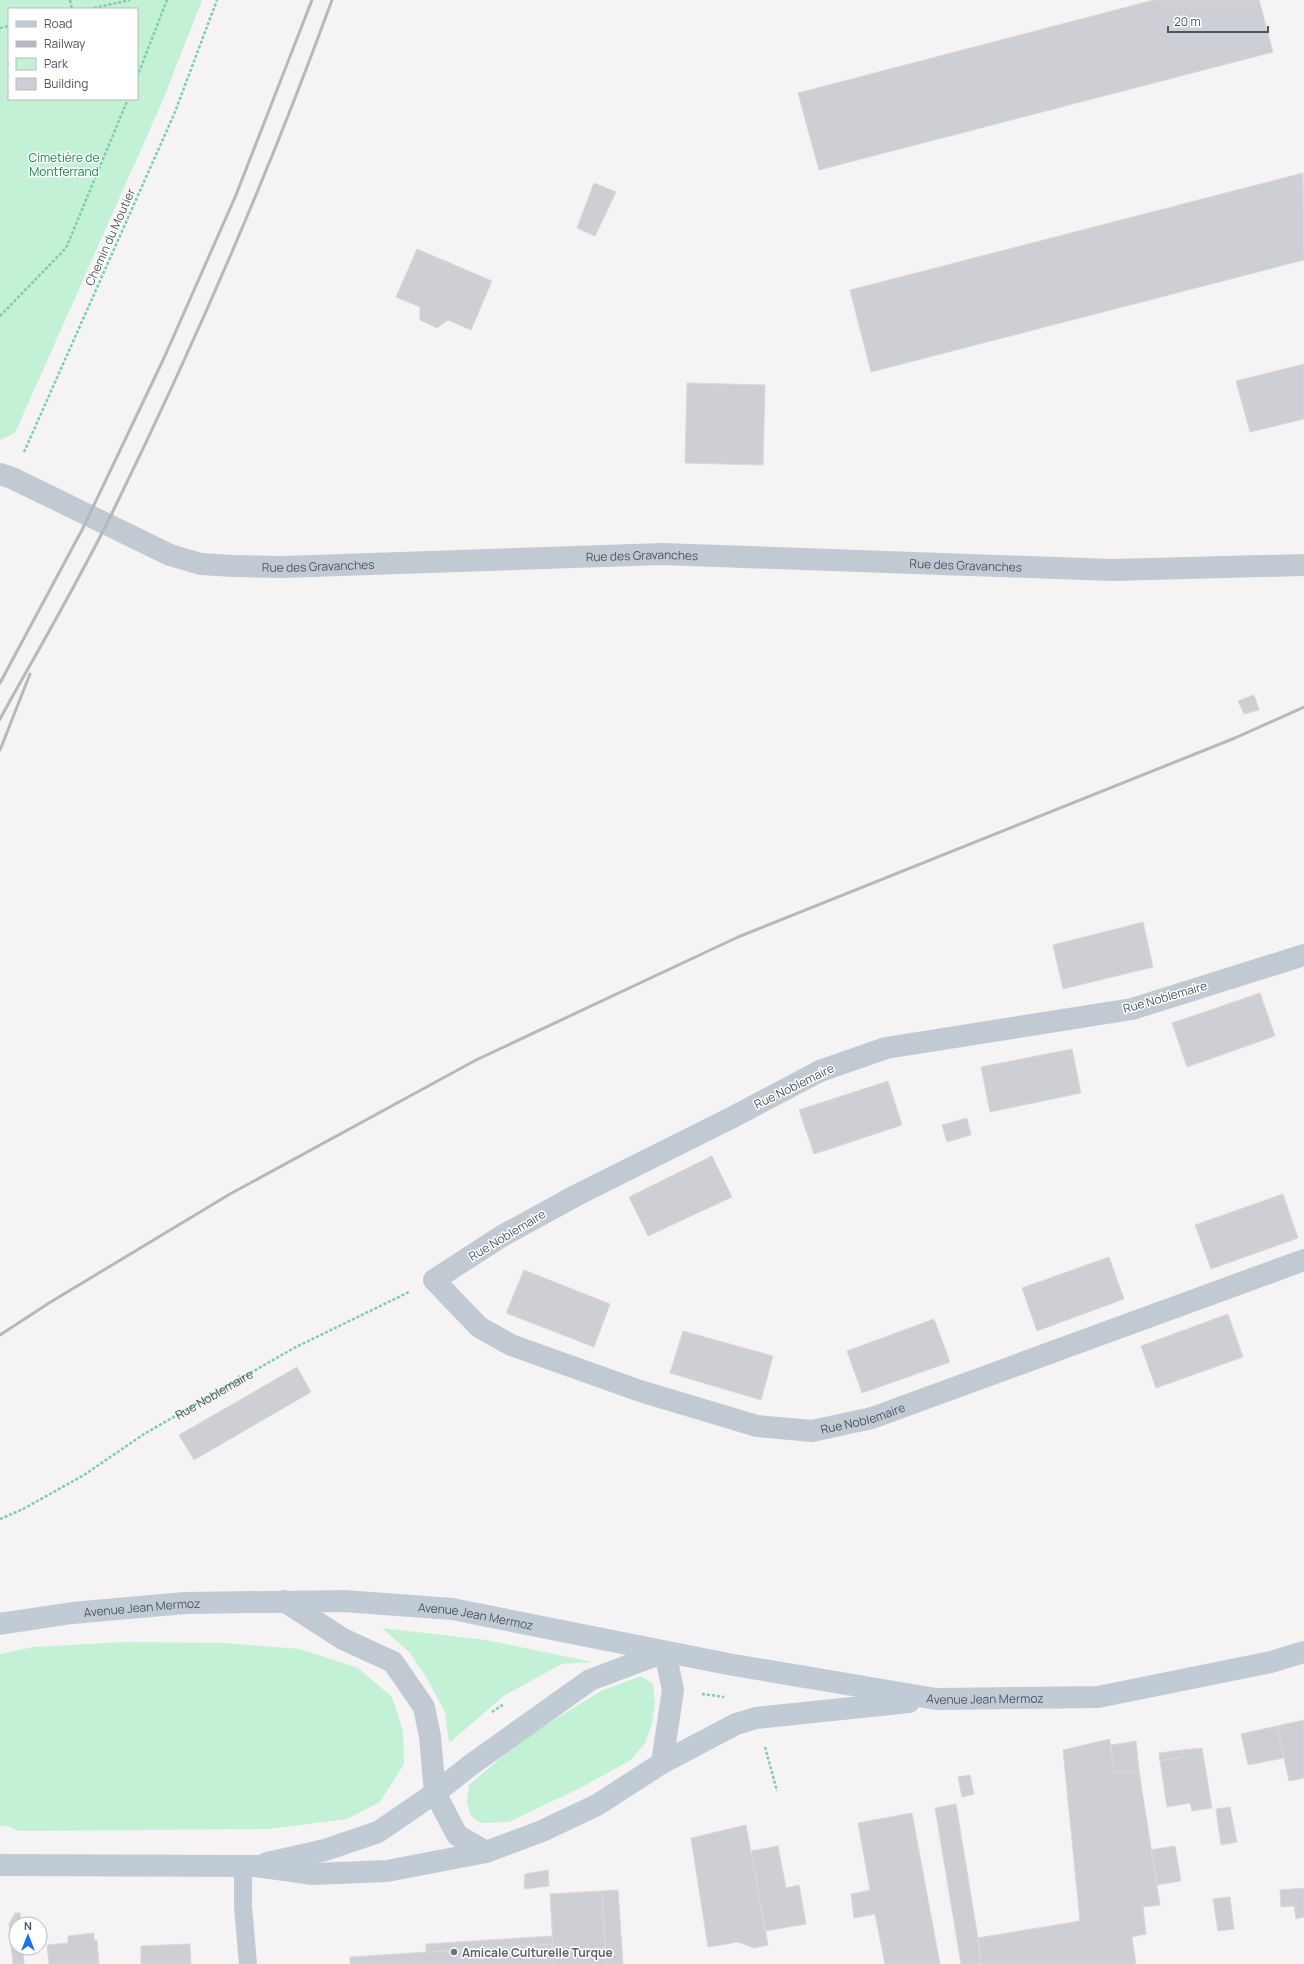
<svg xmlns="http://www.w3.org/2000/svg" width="1304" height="1964" viewBox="0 0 1304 1964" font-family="Manrope,sans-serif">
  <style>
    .green { fill: #c3f1d5; fill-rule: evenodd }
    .building { fill: #cdcfd5; stroke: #d7d9de }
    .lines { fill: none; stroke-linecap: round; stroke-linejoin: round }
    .path { stroke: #7ad0a6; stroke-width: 2.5; stroke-dasharray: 3 2; stroke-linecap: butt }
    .service { stroke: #c1cad2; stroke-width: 18 }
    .minor { stroke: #c1cad2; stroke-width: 22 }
    .secondary { stroke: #c1cbd6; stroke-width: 22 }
    .rail { stroke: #b5b8bd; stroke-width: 3 }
    .worship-dot { fill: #6b7280; stroke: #fff; stroke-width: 1.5 }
    .labels { text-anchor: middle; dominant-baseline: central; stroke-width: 3; stroke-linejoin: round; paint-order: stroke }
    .park-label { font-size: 12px; fill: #17864f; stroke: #fff }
    .street-label { font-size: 12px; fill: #4a5661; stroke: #fff }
    .worship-label { font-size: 12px; font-weight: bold; fill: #5b616d; stroke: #fff; text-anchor: start }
  </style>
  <rect width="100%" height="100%" fill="#f5f3f3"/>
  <path class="green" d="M0 0H202L163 100 15 433 0 440ZM9 9H137V99H9Z
    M382 1628 486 1640 592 1662 562 1664 505 1695 449 1743 445 1712 428 1680 410 1653Z
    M125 1642 225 1643 300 1649 358 1668 392 1697 403 1731 404 1764 380 1802 347 1819 269 1829 19 1831 7 1826H0V1654L34 1647Z
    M641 1676 653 1684 655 1702 652 1723 645 1743 631 1760 582 1787 509 1822 481 1823 471 1816 467 1803 469 1785 523 1739 601 1691Z"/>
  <path class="building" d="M1154 0H1259L1273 52 819 170 798 93Z
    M1303 173 1304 260 871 372 850 290Z
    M594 183 616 192 595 236 577 228Z
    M417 249 492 281 471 330 448 320 437 328 420 320V307L396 297Z
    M1304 364V419L1250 432 1236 381Z
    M687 383 765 385 763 465 685 463Z
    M1254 695 1259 710 1244 714 1238 701Z
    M1143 922 1153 967 1063 989 1053 945Z
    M1260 993 1275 1036 1187 1067 1172 1023Z
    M1072 1049 1081 1093 990 1112 981 1067Z
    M888 1081 902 1125 814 1154 799 1110Z
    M967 1118 971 1135 947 1142 942 1125Z
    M712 1156 732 1197 648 1236 629 1197Z
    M1283 1194 1298 1238 1211 1269 1195 1225Z
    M1109 1257 1124 1299 1037 1331 1022 1288Z
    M524 1270 610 1304 594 1347 506 1313Z
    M1228 1314 1243 1357 1156 1388 1141 1346Z
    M934 1319 950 1362 862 1393 847 1351Z
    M683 1331 773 1356 761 1400 670 1373Z
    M297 1367 311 1392 194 1460 179 1435Z
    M1304 1720V1778L1289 1781 1277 1726Z
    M1277 1726 1284 1758 1248 1765 1241 1734Z
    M1110 1739 1114 1773 1139 1771 1160 1905 1143 1907 1146 1934 1132 1937 1136 1964H982L977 1938 1080 1921 1063 1750Z
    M1136 1741 1139 1771 1114 1773 1111 1745Z
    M1202 1748 1212 1808 1192 1811 1190 1803 1167 1807 1160 1761 1183 1757 1182 1750Z
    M1182 1750 1183 1757 1160 1761 1159 1753Z
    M970 1775 974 1794 962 1797 958 1777Z
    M956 1804 982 1963 977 1964H961L935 1808Z
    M1230 1807 1237 1842 1221 1845 1216 1809Z
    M912 1813 940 1964H885L875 1914 854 1918 851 1894 870 1890 858 1823Z
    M746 1825 768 1945 754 1948 738 1942 708 1947 691 1838Z
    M778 1846 786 1888 799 1885 806 1924 765 1931 751 1851Z
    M1175 1846 1181 1881 1157 1885 1151 1850Z
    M548 1870 549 1886 524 1889 525 1874Z
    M1304 1888V1917L1296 1919 1294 1906 1281 1907 1280 1890Z
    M618 1890 623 1964H606L602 1891Z
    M602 1891 606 1964H554L550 1894Z
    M1230 1897 1234 1929 1218 1931 1213 1899Z
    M15 1913H20L21 1924H16V1948H23L24 1964H13L9 1924Z
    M94 1933V1940H97L99 1964H49L47 1945 68 1943V1936Z
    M552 1936 553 1944 426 1952V1944Z
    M190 1944 191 1964H141V1946Z
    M553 1944 554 1964H350V1957Z"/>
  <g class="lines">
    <g class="path">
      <path d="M70 0 72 9"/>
      <path d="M89 9 130 0"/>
      <path d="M0 28 9 26"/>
      <path d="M137 77 167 0"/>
      <path d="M0 316 66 248 128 99"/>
      <path d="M24 452 175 112 217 0"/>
      <path id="s1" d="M0 1519 23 1509 84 1475 144 1434 294 1348 409 1292"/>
      <path d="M702 1694 724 1697"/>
      <path d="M492 1712 504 1704"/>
      <path d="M765 1747 777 1791"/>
    </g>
    <path class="service" d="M243 1866V1906L248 1964"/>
    <g class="minor">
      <path id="s2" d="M0 474 12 478 170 555 201 564 233 566 283 567 662 554 1112 570 1304 565"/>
      <path id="s3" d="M1304 955 1132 1009 886 1048 820 1071 731 1118 577 1195 502 1236 434 1280 479 1327 511 1345 640 1391 757 1426 812 1431 872 1418 1304 1260"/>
      <path d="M284 1601 343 1639 393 1662 424 1707 430 1737 435 1793 457 1835 486 1852"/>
      <path d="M662 1763 673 1690 665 1652"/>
    </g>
    <g class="secondary">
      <path id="s4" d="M0 1624 72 1613 185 1603 344 1601 452 1609 728 1664 936 1699 1098 1697 1271 1662 1304 1652"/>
      <path d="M267 1863 325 1850 378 1832 435 1793 472 1764 590 1680 665 1652"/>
      <path d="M0 1865 256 1866 313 1874 387 1871 486 1852 542 1831 597 1805 662 1763 736 1724 756 1718 909 1702"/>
    </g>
    <path class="rail" d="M0 683 83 528 164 358 236 195 312 0
      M0 719C38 650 79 581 114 509 195 343 269 173 332 0
      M0 750 30 674
      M0 1335 49 1303 230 1194 476 1060 738 937 1235 738 1304 707"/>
  </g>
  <circle class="worship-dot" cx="454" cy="1952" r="4"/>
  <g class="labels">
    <g class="park-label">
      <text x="64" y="157">Cimetière de<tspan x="64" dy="14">Montferrand</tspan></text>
    </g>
    <g class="street-label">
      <text transform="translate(110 237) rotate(-66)">Chemin du Moutier</text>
      <text stroke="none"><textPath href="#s2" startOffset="662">Rue des Gravanches</textPath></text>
      <text stroke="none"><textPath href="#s2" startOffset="338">Rue des Gravanches</textPath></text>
      <text stroke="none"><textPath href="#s2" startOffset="986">Rue des Gravanches</textPath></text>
      <text transform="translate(1165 997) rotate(-16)">Rue Noblemaire</text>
      <text transform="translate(794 1086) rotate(-26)">Rue Noblemaire</text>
      <text transform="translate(507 1235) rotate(-31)">Rue Noblemaire</text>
      <text stroke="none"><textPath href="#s1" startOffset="248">Rue Noblemaire</textPath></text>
      <text stroke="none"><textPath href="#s3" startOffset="1407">Rue Noblemaire</textPath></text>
      <text stroke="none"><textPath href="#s4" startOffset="143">Avenue Jean Mermoz</textPath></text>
      <text stroke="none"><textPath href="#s4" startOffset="478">Avenue Jean Mermoz</textPath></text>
      <text stroke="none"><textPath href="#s4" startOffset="995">Avenue Jean Mermoz</textPath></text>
    </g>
    <g class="worship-label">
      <text x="462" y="1952">Amicale Culturelle Turque</text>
    </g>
  </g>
  <rect x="8" y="8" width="130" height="92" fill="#ffffff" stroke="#b7bbc0"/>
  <rect x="16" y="21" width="20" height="6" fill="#c1cbd6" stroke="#b7bbc0"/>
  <text x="44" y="28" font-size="12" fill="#4a5661">Road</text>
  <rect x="16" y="41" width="20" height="6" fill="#b5b8bd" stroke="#b7bbc0"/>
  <text x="44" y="48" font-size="12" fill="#4a5661">Railway</text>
  <rect x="16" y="58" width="20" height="12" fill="#c3f1d5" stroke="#b7bbc0"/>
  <text x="44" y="68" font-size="12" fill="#4a5661">Park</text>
  <rect x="16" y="78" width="20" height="12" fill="#cdcfd5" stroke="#b7bbc0"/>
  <text x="44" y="88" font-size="12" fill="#4a5661">Building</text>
  <g transform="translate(28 1936)"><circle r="19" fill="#ffffff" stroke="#b7bbc0"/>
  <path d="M0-3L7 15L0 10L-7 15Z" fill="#1a73e8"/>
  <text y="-6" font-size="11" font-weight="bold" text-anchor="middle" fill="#4a5661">N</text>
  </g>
  <path d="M1168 26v6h100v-6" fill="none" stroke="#4a5661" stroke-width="2"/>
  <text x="1174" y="26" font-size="12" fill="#4a5661" stroke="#ffffff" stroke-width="3" paint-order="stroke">20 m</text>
</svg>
